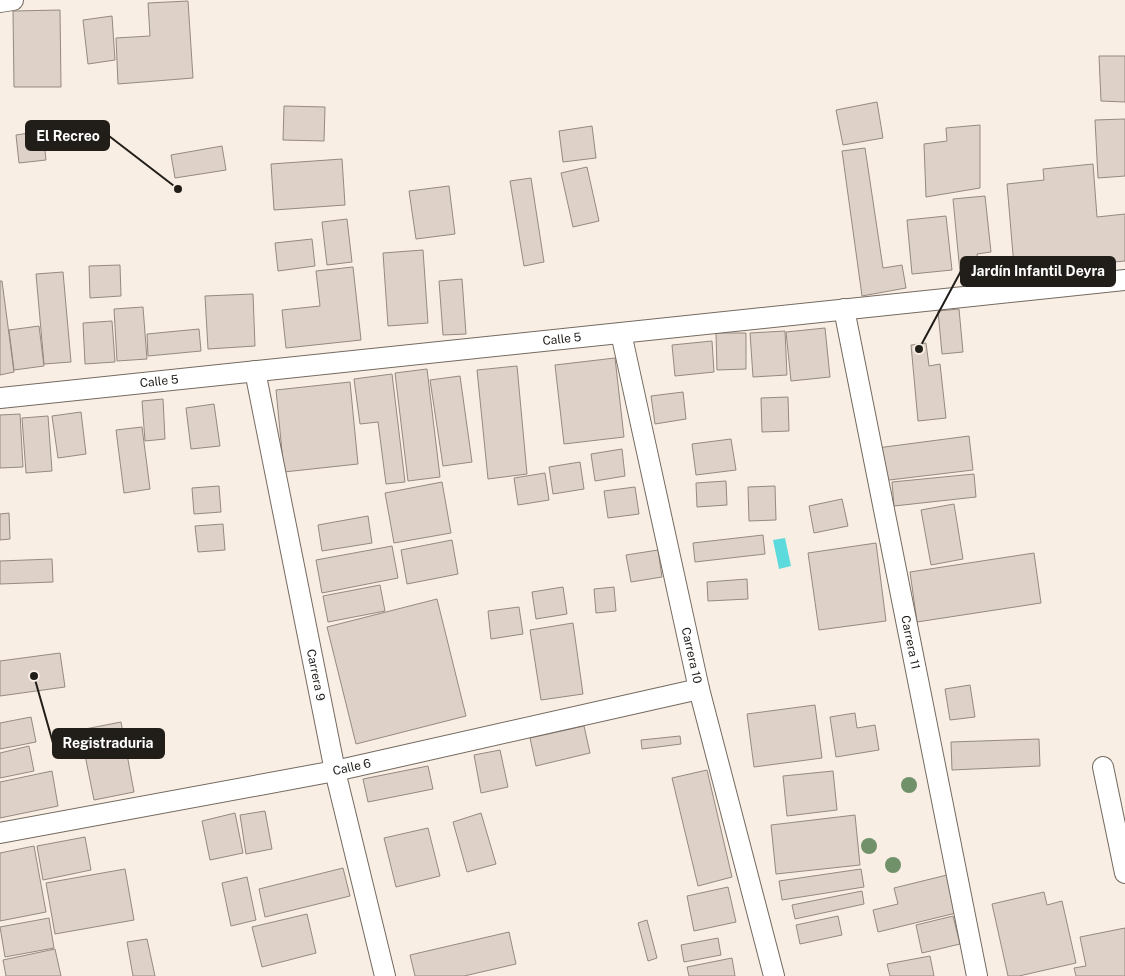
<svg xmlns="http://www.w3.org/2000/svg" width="1125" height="976" viewBox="0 0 1125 976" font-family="'Public Sans',sans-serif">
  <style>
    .water { fill: #5ddbdc }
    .building { fill: #ded1c8; stroke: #958981 }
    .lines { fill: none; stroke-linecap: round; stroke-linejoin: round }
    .street-casing { stroke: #746a60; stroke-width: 22 }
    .street { stroke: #fff; stroke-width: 20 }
    .tree { fill: #709169 }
    .labels { text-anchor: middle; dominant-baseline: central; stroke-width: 5; stroke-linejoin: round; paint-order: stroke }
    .street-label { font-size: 12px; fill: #211d19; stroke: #f9eee3 }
    .leader { fill: none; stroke: #211d19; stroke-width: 2 }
    .callout-dot { fill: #211d19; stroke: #f9eee3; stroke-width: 2 }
    .callout { fill: #211d19; stroke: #211d19; stroke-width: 2 }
    .callout-label { font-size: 14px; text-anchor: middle; font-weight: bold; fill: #fff }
  </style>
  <rect width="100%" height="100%" fill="#f9eee3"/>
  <path class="water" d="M785 538 791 566 779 569 773 540Z"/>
  <path class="building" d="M188 1 193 78 118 84 116 38 150 36 148 3Z
    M60 10 61 87H14L13 11Z
    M112 16 115 60 88 64 83 20Z
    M1099 56H1125V102L1101 101Z
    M877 102 883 138 843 145 836 110Z
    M284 106 325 107 324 141 283 140Z
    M1125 119V176L1098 178 1095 120Z
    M980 125V188L926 197 924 144 947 141 946 128Z
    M592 126 596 158 563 162 559 131Z
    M43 131 46 160 19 163 16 135Z
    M222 146 226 170 175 178 171 155Z
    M865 148 883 268 902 265 906 288 862 296 842 151Z
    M342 159 345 205 274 210 271 164Z
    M1093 164 1097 217 1125 214V261L1051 268 1052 275 1015 278 1007 184 1044 180 1043 169Z
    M587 167 599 221 573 227 561 173Z
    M531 178 544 262 524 266 510 181Z
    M449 186 455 234 416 239 409 191Z
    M985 196 991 252 977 254 980 281 961 283 953 199Z
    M946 216 952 270 912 274 907 220Z
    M347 219 352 262 327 265 322 222Z
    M312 239 315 266 278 271 275 243Z
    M423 250 428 323 388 326 383 253Z
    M120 265 121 296 90 298 89 266Z
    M353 267 361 340 286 348 282 310 320 306 316 271Z
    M63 272 71 362 44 364 36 274Z
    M462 279 466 334 443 335 439 281Z
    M0 281H2L14 372 0 375Z
    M253 294 255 346 208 349 205 296Z
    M143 307 147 359 117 361 114 309Z
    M959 309 963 352 942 354 938 311Z
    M112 321 115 362 85 364 83 323Z
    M39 326 44 366 14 370 9 330Z
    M825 328 830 377 791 381 786 332Z
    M199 329 201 351 148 356 147 334Z
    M785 331 787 375 753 377 750 333Z
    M716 333H746V369L717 370Z
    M712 341 714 372 675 376 672 345Z
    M926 343 929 366 940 364 946 418 918 421 911 345Z
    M615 358 624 437 564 444 555 365Z
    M517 366 527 474 488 479 477 370Z
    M427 369 440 477 408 481 395 373Z
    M392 374 405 482 386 484 378 422 360 424 354 379Z
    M460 376 472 462 443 466 430 380Z
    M350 382 358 464 284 472 276 390Z
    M683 392 686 419 655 424 651 396Z
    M788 397 789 431 762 432 761 398Z
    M163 399 165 439 145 441 142 401Z
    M214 404 220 446 191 449 186 408Z
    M81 412 86 454 58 458 52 416Z
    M20 414 23 467 0 468V415Z
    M48 416 52 471 26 473 22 418Z
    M142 427 150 489 124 493 116 430Z
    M969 436 973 470 881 481 877 448Z
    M731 439 736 470 696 475 692 444Z
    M622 449 625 476 595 481 591 454Z
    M580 462 584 489 553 494 549 467Z
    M545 473 549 500 518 505 514 478Z
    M974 474 976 497 894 506 892 482Z
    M726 481 727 505 697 507 696 483Z
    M442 482 451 533 394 543 385 493Z
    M219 486 221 512 194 514 192 488Z
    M775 486 776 520 749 521 748 487Z
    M635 487 639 514 608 518 604 491Z
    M842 499 848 526 814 533 809 506Z
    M954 504 963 559 931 565 921 510Z
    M9 513 10 539 0 540V514Z
    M368 516 372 543 322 551 318 525Z
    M223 524 225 550 198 552 195 526Z
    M763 535 765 554 695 562 693 543Z
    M452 540 458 574 407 584 401 550Z
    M876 543 886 621 819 630 808 553Z
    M392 546 398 578 322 593 316 560Z
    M658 550 662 577 631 582 626 555Z
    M1034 553 1041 603 917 622 910 572Z
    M52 559 53 582 0 584V561Z
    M747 579 748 599 708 601 707 582Z
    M380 585 385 611 328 622 323 596Z
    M563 587 567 614 536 619 532 592Z
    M614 587 616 611 596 613 594 589Z
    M437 599 466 716 356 744 327 627Z
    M519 607 523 634 491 639 488 611Z
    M573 623 583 694 541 700 530 630Z
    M60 653 65 687 0 696V661Z
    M970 685 975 717 950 720 945 689Z
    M815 705 822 758 754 767 747 714Z
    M855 713 857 728 875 725 879 750 836 757 830 717Z
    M31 717 36 742 0 749V723Z
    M121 722 134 792 94 800 80 730Z
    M584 726 590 753 536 766 530 738Z
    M680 736 681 744 642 749 641 740Z
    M1039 739 1040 766 952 770 951 742Z
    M29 746 34 771 0 778V753Z
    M500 750 508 787 481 793 474 755Z
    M428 766 433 789 368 802 363 779Z
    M707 770 732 877 698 886 672 778Z
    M52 771 58 806 0 818V782Z
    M833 771 837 810 787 816 783 776Z
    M265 811 272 849 246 854 240 815Z
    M235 813 243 853 210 860 202 821Z
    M481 813 496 864 467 872 453 822Z
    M855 815 860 865 776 874 771 825Z
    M428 828 440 876 396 887 384 838Z
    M85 837 91 870 43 880 37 846Z
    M34 846 46 912 0 921V853Z
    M343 868 350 896 265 917 259 889Z
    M125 869 134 920 55 934 46 883Z
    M861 869 864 887 782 900 779 881Z
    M947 875 956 913 878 932 873 910 898 904 894 888Z
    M247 877 256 920 231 926 222 883Z
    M728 887 736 922 694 931 687 896Z
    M862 891 864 904 795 919 792 905Z
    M1044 892 1047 905 1062 901 1076 963 1019 976H1008L992 904Z
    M307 914 316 953 262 967 252 927Z
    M838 916 842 935 800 944 796 925Z
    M953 916 960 944 922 953 916 925Z
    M49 918 54 948 5 957 0 927Z
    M647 920 657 958 648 961 638 923Z
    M1125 928V976H1076L1074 968 1086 966 1080 937Z
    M509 932 516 964 464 976H415L410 955Z
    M718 938 721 955 684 962 681 945Z
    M147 939 155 976H133L127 942Z
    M55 949 61 976H6L3 960Z
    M930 956 934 976H890L887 964Z
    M732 958 735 976H689L687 967Z"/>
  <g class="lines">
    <defs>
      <g id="street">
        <path d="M0 2 13 0"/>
        <path id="s1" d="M844 309 977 976"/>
        <path id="s2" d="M621 333 699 689 774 976"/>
        <path id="s3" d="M255 371 335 771 385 976"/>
        <path id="s4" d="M0 398 1125 280"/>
        <path d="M1103 767 1125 873"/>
        <path id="s5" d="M0 833 335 771 699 689"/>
      </g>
    </defs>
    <use href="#street" class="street-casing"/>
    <use href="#street" class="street"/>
  </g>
  <g class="tree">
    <circle cx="909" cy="785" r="8"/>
    <circle cx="869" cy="846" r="8"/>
    <circle cx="893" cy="865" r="8"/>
  </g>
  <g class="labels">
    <g class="street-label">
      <text stroke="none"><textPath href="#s4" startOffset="565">Calle 5</textPath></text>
      <text stroke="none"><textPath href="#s4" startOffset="160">Calle 5</textPath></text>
      <text stroke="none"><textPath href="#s1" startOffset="340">Carrera 11</textPath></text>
      <text stroke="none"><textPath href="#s2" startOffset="330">Carrera 10</textPath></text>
      <text stroke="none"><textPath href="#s3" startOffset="310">Carrera 9</textPath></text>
      <text stroke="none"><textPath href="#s5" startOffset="358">Calle 6</textPath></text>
    </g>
  </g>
  <path class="leader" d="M178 189L109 136M919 349L961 271M34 676L53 743"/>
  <g class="callout-dot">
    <circle cx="178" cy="189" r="5"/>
    <circle cx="919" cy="349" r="5"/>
    <circle cx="34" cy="676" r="5"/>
  </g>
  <g class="callout">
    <rect x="26" y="121" width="83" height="29" rx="5"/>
    <rect x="961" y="257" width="154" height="29" rx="5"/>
    <rect x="53" y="729" width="111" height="29" rx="5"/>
  </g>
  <g class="callout-label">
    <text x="68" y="141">El Recreo</text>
    <text x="1038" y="276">Jardín Infantil Deyra</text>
    <text x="108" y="748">Registraduria</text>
  </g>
</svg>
